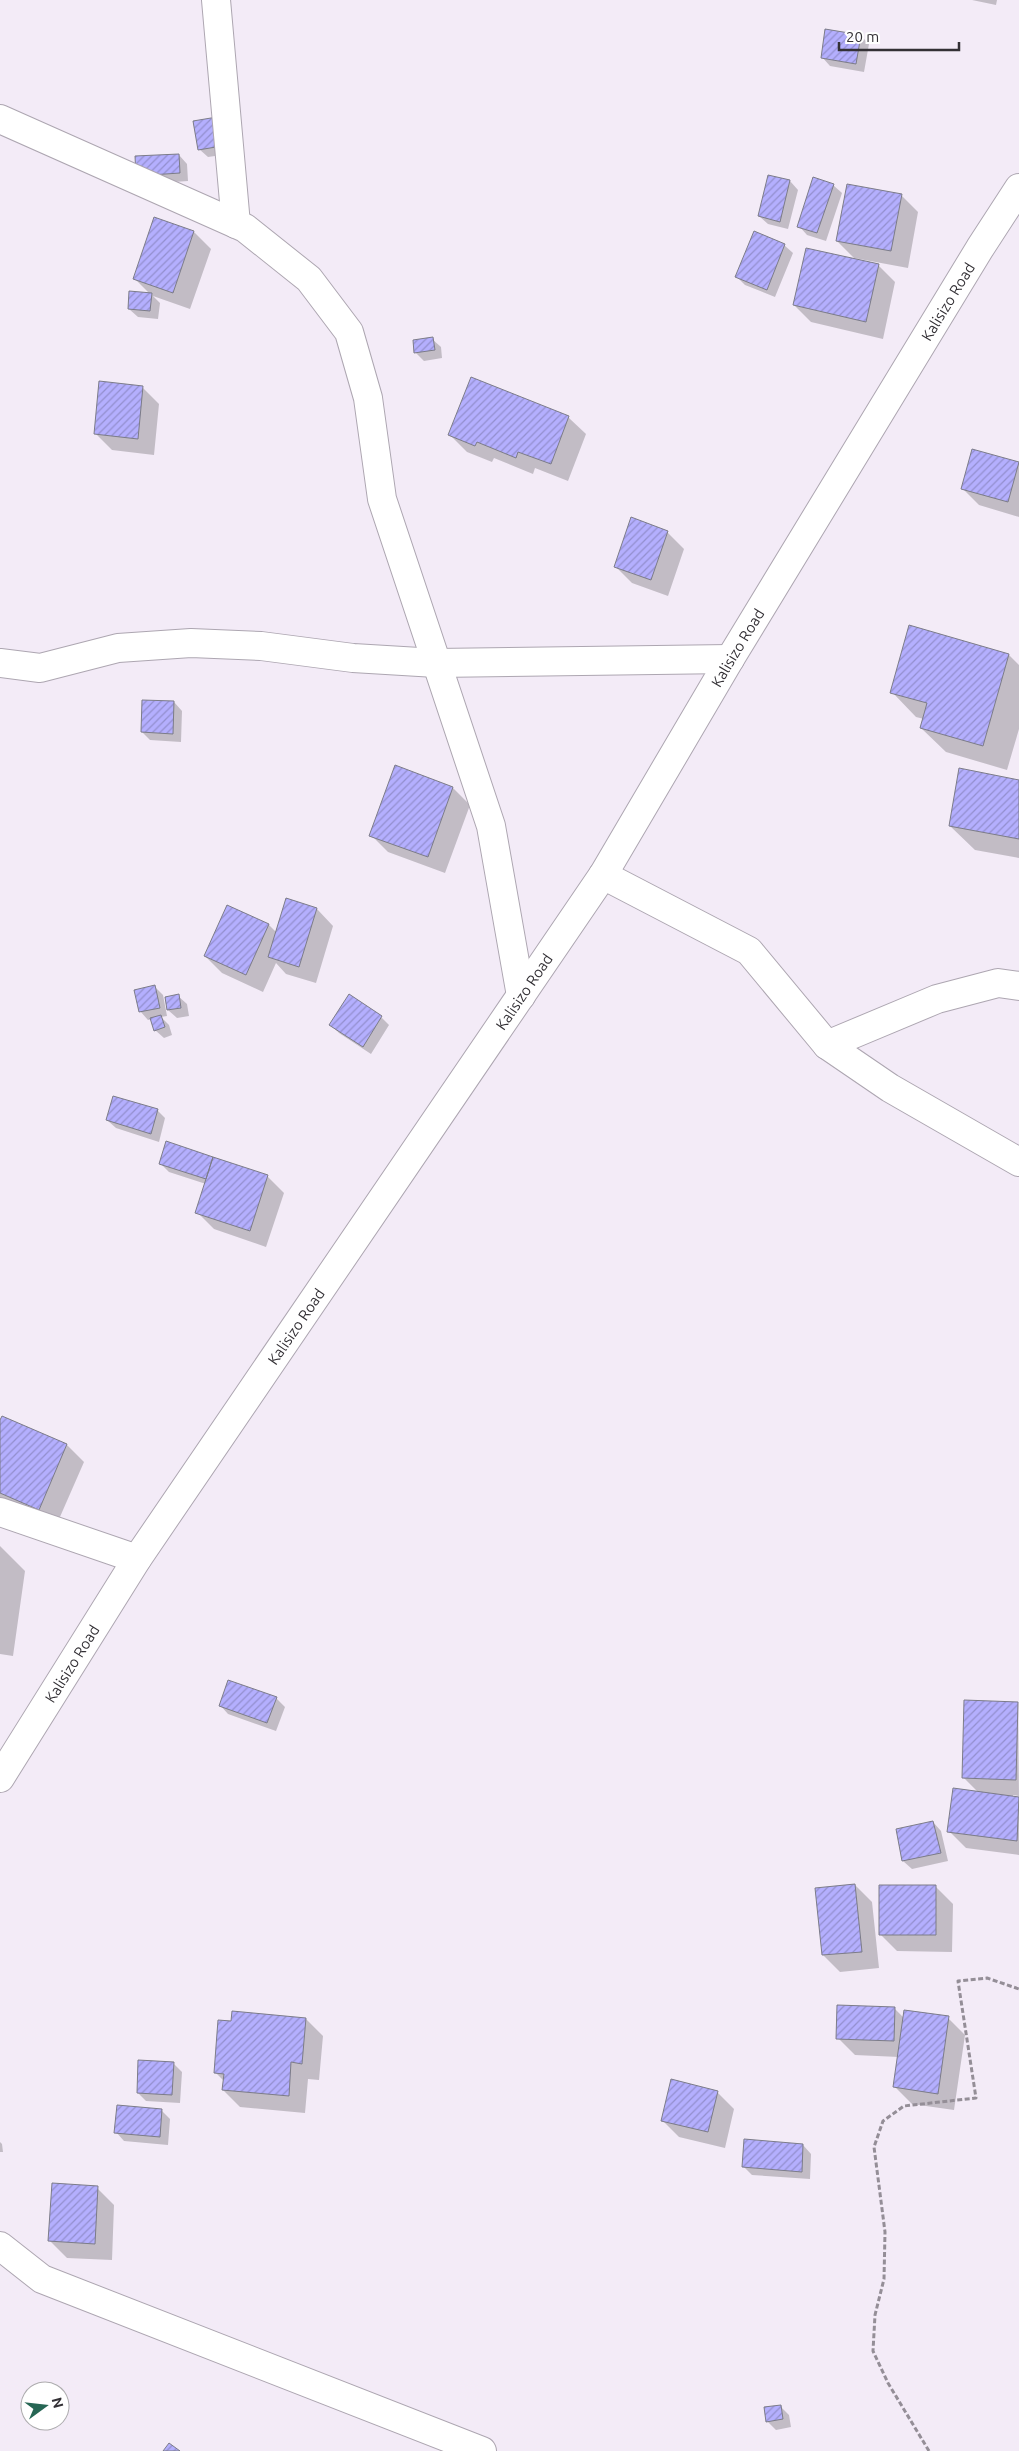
<svg xmlns="http://www.w3.org/2000/svg" width="1019" height="2451" viewBox="0 0 1019 2451" font-family="Ubuntu,sans-serif">
  <style>
    .shadow { fill: #0003 }
    .building { fill: url(#building-hatch); stroke: #7c7c88 }
    .lines { fill: none; stroke-linecap: round; stroke-linejoin: round }
    .minor-casing { stroke: #ada6b1; stroke-width: 30 }
    .path { stroke: #948e97; stroke-width: 3; stroke-dasharray: 5 2.5; stroke-linecap: butt }
    .minor { stroke: #fff; stroke-width: 28 }
    .labels { text-anchor: middle; dominant-baseline: central; stroke-width: 4; stroke-linejoin: round; paint-order: stroke }
    .street-label { font-size: 15px; fill: #333035; stroke: #fff }
  </style>
  <defs>
    <pattern id="building-hatch" width="6" height="6" patternUnits="userSpaceOnUse" patternTransform="scale(1.25)"><rect width="6" height="6" fill="#b4affe"/><path d="M-1 1l2-2M0 6l6-6M5 7l2-2" fill="none" stroke="#938fce"/></pattern>
  </defs>
  <rect width="100%" height="100%" fill="#f3ebf7"/>
  <path class="shadow" d="M972 0H997L996 5Z
    M861 36 869 44 864 72 830 66 822 57Z
    M194 122 229 154 208 157 199 149Z
    M179 155 187 164 188 181 146 184Z
    M790 181 798 190 788 229 768 224 759 216Z
    M833 185 842 193 826 241 807 235 799 226Z
    M901 195 918 212 908 268 854 258 837 241Z
    M194 232 211 249 190 309 153 296 160 303 158 319 138 317 129 309 150 294 134 278Z
    M784 245 793 253 775 297 745 285 736 276Z
    M878 265 895 282 883 339 811 322 794 305Z
    M432 339 441 347 442 358 424 361 415 352Z
    M472 379 569 418 586 434 568 481 535 468 533 474 494 458 492 462 467 452 450 435Z
    M142 387 159 404 154 455 112 450 95 433Z
    M1019 463V517L979 505 962 488Z
    M667 532 684 549 668 596 632 583 615 566Z
    M1009 655 1019 665V729L1007 770 946 752 921 728 924 719 916 717 892 692Z
    M174 702 182 711 181 742 150 740 142 732Z
    M1019 781V858L975 850 950 826Z
    M453 788 470 805 445 873 388 852 371 835Z
    M228 907 269 925 277 933 317 909 333 926 316 983 286 974 276 963 263 992 222 973 205 956Z
    M155 987 163 995 167 1016 161 1017 169 1025 172 1035 164 1038 155 1030 152 1019 148 1020 140 1011Z
    M178 996 187 1004 189 1016 177 1018 168 1010 166 998Z
    M381 1017 389 1025 371 1054 339 1033 331 1025Z
    M157 1110 165 1118 159 1142 116 1128 107 1120Z
    M160 1163 267 1176 284 1193 266 1247 214 1229 197 1212 206 1184 169 1172Z
    M3 1417 67 1445 84 1462 56 1526 0 1502V1423Z
    M0 1546 25 1571 13 1656 0 1654Z
    M276 1698 285 1707 276 1731 228 1714 220 1705Z
    M1018 1703 1019 1796 1013 1795V1797L1019 1798V1855L966 1848 949 1831 979 1793 963 1777Z
    M933 1822 941 1831 948 1861 912 1869 903 1861Z
    M855 1885 872 1902 879 1968 840 1972 823 1955 816 1889Z
    M936 1887 953 1904 952 1952 897 1951 880 1934Z
    M894 2008 904 2018H948L965 2035 954 2110 912 2104 895 2087 899 2057 855 2055 838 2038Z
    M306 2019 323 2036 319 2080 308 2079 305 2113 240 2107 223 2090 224 2081 215 2072Z
    M173 2063 182 2072 180 2103 146 2101 138 2093Z
    M717 2092 734 2109 725 2148 679 2137 662 2120Z
    M162 2111 170 2119 168 2145 124 2141 116 2132Z
    M0 2142 2 2144 3 2152H0Z
    M803 2145 811 2154 810 2179 752 2175 743 2166Z
    M97 2188 114 2205 112 2260 67 2258 50 2241Z
    M780 2406 789 2415 791 2427 776 2430 767 2421Z"/>
  <path class="building" d="M825 29 861 35 856 64 821 58Z
    M217 117 222 146 198 150 193 121Z
    M179 154 180 173 136 176 135 156Z
    M768 175 790 180 780 222 758 216Z
    M813 177 834 184 817 233 797 227Z
    M847 184 902 194 891 251 836 241Z
    M154 217 194 231 173 293 133 279Z
    M754 231 785 244 767 290 735 277Z
    M806 248 879 264 866 322 793 305Z
    M129 291 152 293 150 311 128 309Z
    M433 337 435 350 414 353 413 340Z
    M471 377 569 416 551 464 518 452 516 458 477 442 475 446 448 435Z
    M99 381 143 386 138 439 94 434Z
    M972 449 1019 462 1008 502 961 489Z
    M631 517 668 531 651 580 614 567Z
    M909 625 1009 654 983 746 920 728 927 703 890 693Z
    M142 700 174 701 173 734 141 732Z
    M395 765 453 787 428 857 369 836Z
    M959 768 1019 780V839L949 826Z
    M286 898 317 908 299 967 268 957Z
    M227 905 269 924 246 975 204 956Z
    M155 985 160 1008 139 1012 134 990Z
    M179 994 181 1008 167 1010 165 997Z
    M349 994 382 1016 363 1047 329 1025Z
    M161 1015 165 1027 154 1031 150 1018Z
    M113 1096 158 1109 151 1134 106 1120Z
    M166 1141 213 1157 206 1179 159 1164Z
    M213 1157 268 1175 250 1231 195 1213Z
    M2 1416 67 1444 39 1510 0 1493V1420Z
    M228 1680 277 1697 267 1723 219 1706Z
    M964 1700 1018 1702 1016 1780 962 1778Z
    M953 1788 1019 1797 1017 1841 947 1832Z
    M933 1821 941 1853 902 1861 896 1829Z
    M855 1884 862 1952 822 1955 815 1888Z
    M879 1885H936V1935H879Z
    M837 2005 895 2007 894 2041 836 2039Z
    M904 2010 949 2016 938 2094 893 2087Z
    M232 2011 306 2018 302 2064 291 2062 289 2096 222 2090 224 2074 214 2073 218 2020 231 2021Z
    M138 2060 174 2062 172 2095 137 2093Z
    M671 2079 718 2091 708 2132 661 2121Z
    M117 2105 162 2109 160 2137 114 2133Z
    M744 2139 803 2144 802 2172 742 2167Z
    M52 2183 98 2186 95 2244 48 2241Z
    M781 2405 783 2419 766 2422 764 2407Z
    M169 2443 180 2451H163Z"/>
  <g class="lines">
    <defs>
      <g id="minor">
        <path d="M216 0 236 224"/>
        <path d="M0 119 245 228 309 279 349 332 368 398 382 499 491 826 521 996"/>
        <path d="M0 663 40 668 118 648 191 643 261 646 353 658 436 663 730 659"/>
        <path d="M603 875 749 951 827 1045 890 1088 1019 1162"/>
        <path d="M827 1045 937 999 998 983 1019 986"/>
        <path d="M0 1512 137 1559"/>
        <path id="s1" d="M0 1778 137 1559 603 875 730 659 980 248 1019 188"/>
        <path d="M0 2246 42 2279 482 2451"/>
      </g>
    </defs>
    <use href="#minor" class="minor-casing"/>
    <path class="path" d="M929 2451 888 2383 873 2351 875 2315 884 2279 885 2232 874 2147 883 2121 904 2106 976 2098 958 1981 987 1978 1019 1989"/>
    <use href="#minor" class="minor"/>
  </g>
  <g class="labels">
    <g class="street-label">
      <text stroke="none"><textPath href="#s1" startOffset="1755">Kalisizo Road</textPath></text>
      <text stroke="none"><textPath href="#s1" startOffset="1350">Kalisizo Road</textPath></text>
      <text stroke="none"><textPath href="#s1" startOffset="945">Kalisizo Road</textPath></text>
      <text stroke="none"><textPath href="#s1" startOffset="540">Kalisizo Road</textPath></text>
      <text stroke="none"><textPath href="#s1" startOffset="135">Kalisizo Road</textPath></text>
    </g>
  </g>
  <g transform="translate(45 2406) rotate(75)"><circle r="24" fill="#ffffff" stroke="#adacae"/>
  <path d="M0-4L9 19L0 12L-9 19Z" fill="#266654"/>
  <text y="-8" font-size="14" font-weight="bold" text-anchor="middle" fill="#333035">N</text>
  </g>
  <path d="M839 42v8h120v-8" fill="none" stroke="#333035" stroke-width="2.5"/>
  <text x="846" y="42" font-size="15" fill="#333035" stroke="#ffffff" stroke-width="4" paint-order="stroke">20 m</text>
</svg>
